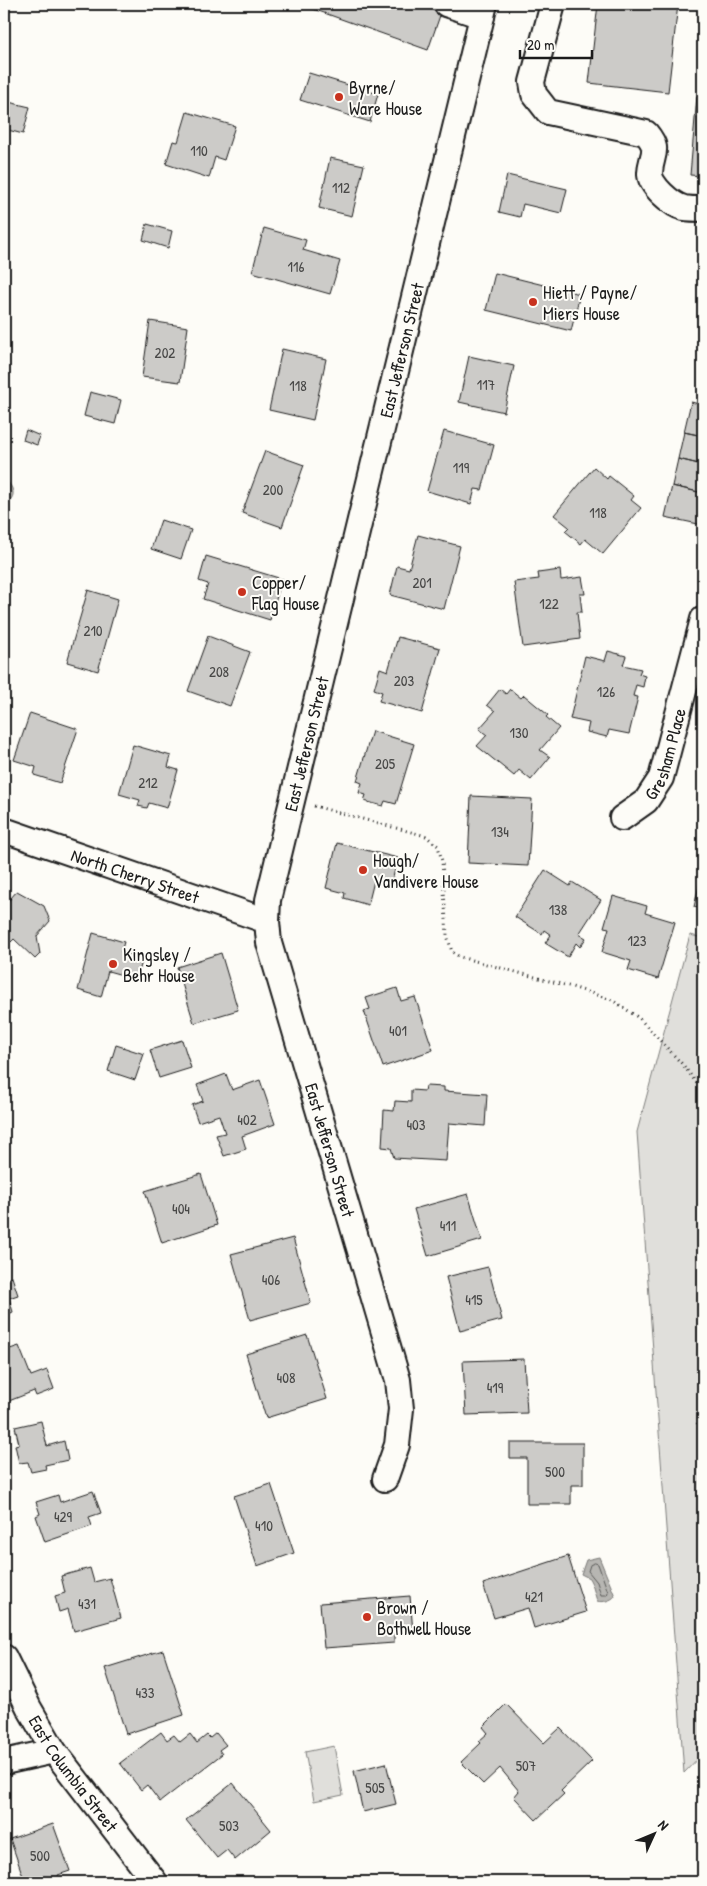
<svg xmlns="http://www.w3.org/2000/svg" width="707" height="1886" viewBox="0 0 707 1886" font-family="'Patrick Hand',sans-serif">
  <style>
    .green { fill: #e0dfdb; stroke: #7e7e7c }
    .water { fill: #b7b6b2; stroke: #797876 }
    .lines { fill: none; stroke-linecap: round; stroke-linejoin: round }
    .shore { stroke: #5a5a58; stroke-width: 1 }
    .building { fill: #cccbc8; stroke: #1c1c1c }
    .minor-casing { stroke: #1c1c1c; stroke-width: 28 }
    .path { stroke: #1c1c1c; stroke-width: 3; stroke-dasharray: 1 4; stroke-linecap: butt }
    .minor { stroke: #fdfcf7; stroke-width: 24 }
    .poi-dot { fill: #c8321e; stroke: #fdfcf7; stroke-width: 2 }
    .labels { text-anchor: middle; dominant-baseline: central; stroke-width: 4; stroke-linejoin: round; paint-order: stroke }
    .number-label { font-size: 15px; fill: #484847 }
    .poi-label { font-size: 18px; fill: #1c1c1c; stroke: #fdfcf7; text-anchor: start }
    .street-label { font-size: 18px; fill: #1c1c1c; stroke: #fdfcf7 }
  </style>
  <rect width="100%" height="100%" fill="#fdfcf7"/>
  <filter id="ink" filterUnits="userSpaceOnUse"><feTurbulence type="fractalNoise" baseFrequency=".02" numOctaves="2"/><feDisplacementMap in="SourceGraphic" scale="10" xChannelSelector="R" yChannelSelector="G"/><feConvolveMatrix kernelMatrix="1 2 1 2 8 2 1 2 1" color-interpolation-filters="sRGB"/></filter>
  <g filter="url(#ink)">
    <path class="green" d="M690 935 703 938V1753L684 1773 637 1132Z
      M334 1746 343 1795 314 1801 305 1752Z"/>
    <path class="water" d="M4 478C13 487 19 496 4 505Z
      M599 1557 615 1596C612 1600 603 1603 597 1601L592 1584 589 1578 581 1574 586 1560Z"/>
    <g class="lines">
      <path class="shore" d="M595 1563 598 1564 608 1592 607 1595H601L597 1582 588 1571 590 1565Z"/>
    </g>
    <path class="building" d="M299 4H444L428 50Z
      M598 4H678L668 92 589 83Z
      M703 33V73L700 72Z
      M309 73 378 94 370 122 300 100Z
      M697 96 703 97V176L690 175Z
      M4 101 30 107 23 134 4 129Z
      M187 112 235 126 224 160 215 157 209 178 166 164 173 141 178 142Z
      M330 158 364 165 352 216 319 208Z
      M507 175 567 189 561 213 523 204 520 217 499 212Z
      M147 224 172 231 168 248 143 240Z
      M264 228 306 240 303 250 340 261 330 294 252 272Z
      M495 273 580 294 571 331 486 310Z
      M150 321 188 327 180 382 142 377Z
      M703 321V336L700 335Z
      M282 349 326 359 313 420 269 410Z
      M469 356 514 366 504 412 459 402Z
      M90 392 121 400 115 424 84 416Z
      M691 402 703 405V436L684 432Z
      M26 430 40 436 37 445 23 440Z
      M444 431 494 445 482 490 475 489 471 504 427 491Z
      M684 432 703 436V465L678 459Z
      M265 451 304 465 282 527 242 513Z
      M678 459 703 465V493L672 486Z
      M594 467 607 479 609 476 634 496 631 500 641 508 603 554 585 539 581 544 565 531 569 527 554 515Z
      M672 486 703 493V525L665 517Z
      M161 520 191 530 181 559 151 549Z
      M418 535 460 546 444 609 390 595 397 566 409 569Z
      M206 556 282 579 270 620 203 599 208 584 199 581Z
      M560 570 561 580 582 577 585 594H580L582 612H577L580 639 523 647 514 582 539 579 538 573Z
      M88 590 118 599 98 671 67 662Z
      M208 636 250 652 230 706 188 691Z
      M398 637 440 648 422 713 379 701 382 692 374 689 380 668 388 671Z
      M608 651 626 656 623 665 641 669 639 674 645 676 643 687 636 685 633 696 638 697 629 734 609 730 607 737 587 732 589 723 570 719 585 656 605 661Z
      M500 689 506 694 510 689 521 698 524 695 548 715 546 717 559 728 540 750 550 757 531 780 519 770 514 776 477 746 487 735 479 729 495 711 487 705Z
      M30 713 78 729 60 783 34 775 36 767 14 760Z
      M372 731 414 744 396 804 385 801 383 806 364 801 366 795 359 793 362 783 357 781Z
      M133 745 171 756 168 767 178 770 167 808 149 803 147 808 138 806 140 800 119 794Z
      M471 796 532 799 528 866 468 863Z
      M337 843 398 858 391 885 374 881 368 905 344 898 345 893 326 888Z
      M545 870 570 886 572 882 601 900 579 934 586 938 580 947 576 943 568 957 545 943 551 935 544 930 542 934 515 917Z
      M701 877H703V909L694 907Z
      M17 891 44 906 50 921 37 936 40 954 35 959 14 939 11 942 4 935V906Z
      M613 896 647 906 645 913 675 922 658 979 628 970 631 961 602 952 609 928 604 927Z
      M93 933 124 942 121 952 143 958 137 979 108 971 101 997 78 990Z
      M221 953 238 1010 194 1023 177 967Z
      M397 988 401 1001 415 997 433 1050 383 1067 364 1011 370 1009 366 998Z
      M182 1040 191 1068 159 1078 150 1050Z
      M116 1045 144 1054 135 1080 108 1071Z
      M226 1074 232 1090 260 1080 275 1124 242 1136 246 1149 224 1156 216 1135 225 1133 219 1115 198 1122 192 1105 203 1101 197 1085Z
      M426 1086 444 1087V1091L487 1094 485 1126 449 1123 446 1161 394 1158 391 1148 382 1147 384 1110 394 1111 395 1101 411 1102V1090L425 1091Z
      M201 1174 217 1225 162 1243 145 1191Z
      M468 1194 482 1240 428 1256 414 1209Z
      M293 1238 311 1303 250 1320 231 1254Z
      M488 1267 502 1320 460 1331 446 1277Z
      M12 1277 18 1295 9 1298 13 1312 4 1316V1280Z
      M307 1335 327 1399 266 1418 246 1354Z
      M19 1346 31 1376 47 1370 54 1389 36 1396 34 1391 4 1403V1351Z
      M524 1359 527 1413 466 1415 463 1361Z
      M41 1421 47 1446 64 1441 68 1460 45 1465 46 1469 31 1472 28 1462 19 1463 15 1445 19 1444 15 1427Z
      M510 1443H583V1485H571V1504H527V1458H510Z
      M271 1484 294 1553 257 1566 234 1496Z
      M93 1491 101 1513 89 1517 92 1526 45 1542 36 1516 40 1514 36 1502 58 1495 60 1502Z
      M568 1556 586 1612 534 1628 528 1608 494 1618 483 1584Z
      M90 1568 94 1582 110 1578 121 1618 74 1631 68 1609 59 1612 55 1596 65 1593 61 1576Z
      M410 1596 413 1632 394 1633V1643L324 1648 320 1603Z
      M163 1650 184 1715 126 1734 105 1668Z
      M506 1704 544 1743 560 1728 592 1761 561 1791 564 1794 536 1820 514 1797 519 1791 500 1768 483 1784 461 1762 481 1743 479 1741 488 1733 483 1727Z
      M161 1732 167 1740 174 1735 180 1742 190 1734 197 1743 207 1735 210 1738 216 1733 226 1745 219 1750 222 1754 160 1802 147 1785 141 1790 120 1763Z
      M386 1763 396 1804 363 1812 354 1771Z
      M233 1783 271 1830 235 1860 227 1850 217 1858 186 1820Z
      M53 1824 70 1871 58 1875 61 1882H25L10 1839Z"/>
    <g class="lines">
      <defs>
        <g id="minor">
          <path d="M446 4 482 16"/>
          <path d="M553 4 532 82 534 94 548 112 646 133C661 151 651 153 650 173 649 185 672 205 684 208 690 209 697 209 703 209"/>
          <path id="s1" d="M622 818 646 801 661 778 703 619"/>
          <path id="s2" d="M4 830 267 921"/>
          <path id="s3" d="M385 1479 397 1445 401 1409 398 1380 269 943 267 921 268 900 485 4"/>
          <path id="s4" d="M4 1657 29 1708 54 1751 155 1882"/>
          <path d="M4 1762 54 1751"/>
        </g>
      </defs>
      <use href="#minor" class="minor-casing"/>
      <path class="path" d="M314 806 426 836 438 846 442 861 447 935 452 952 460 957 572 987 612 1000 639 1018 684 1066 703 1092
        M703 1415 697 1422 703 1440"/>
      <use href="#minor" class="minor"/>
    </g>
  </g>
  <g class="poi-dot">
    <circle cx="339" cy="97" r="5"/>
    <circle cx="533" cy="302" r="5"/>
    <circle cx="242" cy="592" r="5"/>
    <circle cx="363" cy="870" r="5"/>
    <circle cx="113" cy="964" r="5"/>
    <circle cx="367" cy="1617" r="5"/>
  </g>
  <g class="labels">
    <g class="number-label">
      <text x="199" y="150">110</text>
      <text x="341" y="187">112</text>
      <text x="296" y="266">116</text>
      <text x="165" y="352">202</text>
      <text x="486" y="384">117</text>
      <text x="298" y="385">118</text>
      <text x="461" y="467">119</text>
      <text x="273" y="489">200</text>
      <text x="598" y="512">118</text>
      <text x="422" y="582">201</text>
      <text x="549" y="603">122</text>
      <text x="93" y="630">210</text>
      <text x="219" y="671">208</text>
      <text x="404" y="680">203</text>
      <text x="606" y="691">126</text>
      <text x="519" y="732">130</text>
      <text x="385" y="763">205</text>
      <text x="148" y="782">212</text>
      <text x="500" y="831">134</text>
      <text x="558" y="909">138</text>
      <text x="637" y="940">123</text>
      <text x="398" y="1030">401</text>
      <text x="247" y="1119">402</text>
      <text x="416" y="1124">403</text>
      <text x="181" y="1208">404</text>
      <text x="448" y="1225">411</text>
      <text x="271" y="1279">406</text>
      <text x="474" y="1299">415</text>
      <text x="286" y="1377">408</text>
      <text x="495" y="1387">419</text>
      <text x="555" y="1471">500</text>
      <text x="63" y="1516">429</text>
      <text x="264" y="1525">410</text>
      <text x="534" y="1596">421</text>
      <text x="87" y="1603">431</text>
      <text x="145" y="1692">433</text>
      <text x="526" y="1765">507</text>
      <text x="375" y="1787">505</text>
      <text x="229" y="1825">503</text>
      <text x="40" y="1855">500</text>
    </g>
    <g class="poi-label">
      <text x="349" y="87">Byrne/<tspan x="349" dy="21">Ware House</tspan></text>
      <text x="543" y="292">Hiett / Payne/<tspan x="543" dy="21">Miers House</tspan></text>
      <text x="252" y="582">Copper/<tspan x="252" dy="21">Flag House</tspan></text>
      <text x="373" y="860">Hough/<tspan x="373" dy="21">Vandivere House</tspan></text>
      <text x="123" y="954">Kingsley /<tspan x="123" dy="21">Behr House</tspan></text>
      <text x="377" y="1607">Brown /<tspan x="377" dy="21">Bothwell House</tspan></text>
    </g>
    <g class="street-label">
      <text stroke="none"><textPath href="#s3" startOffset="1166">East Jefferson Street</textPath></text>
      <text stroke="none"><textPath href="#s3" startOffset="761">East Jefferson Street</textPath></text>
      <text stroke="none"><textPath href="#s1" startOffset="81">Gresham Place</textPath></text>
      <text stroke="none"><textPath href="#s2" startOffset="139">North Cherry Street</textPath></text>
      <text transform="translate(330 1150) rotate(74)">East Jefferson Street</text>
      <text stroke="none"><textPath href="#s4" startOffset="136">East Columbia Street</textPath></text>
    </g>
  </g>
  <rect width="707" height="1886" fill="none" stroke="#fdfcf7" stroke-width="20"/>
  <rect x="10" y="10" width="687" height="1866" fill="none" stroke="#1c1c1c" stroke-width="2" filter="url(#ink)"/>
  <g transform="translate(654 1834) rotate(46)" stroke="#fdfcf7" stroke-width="4" paint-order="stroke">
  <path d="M0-4L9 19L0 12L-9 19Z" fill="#1c1c1c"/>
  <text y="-8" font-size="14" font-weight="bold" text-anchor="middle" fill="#1c1c1c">N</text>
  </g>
  <path d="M520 50v8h72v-8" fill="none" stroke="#1c1c1c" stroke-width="2.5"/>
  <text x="527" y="50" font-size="15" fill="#1c1c1c" stroke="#fdfcf7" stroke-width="4" paint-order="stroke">20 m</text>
</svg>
